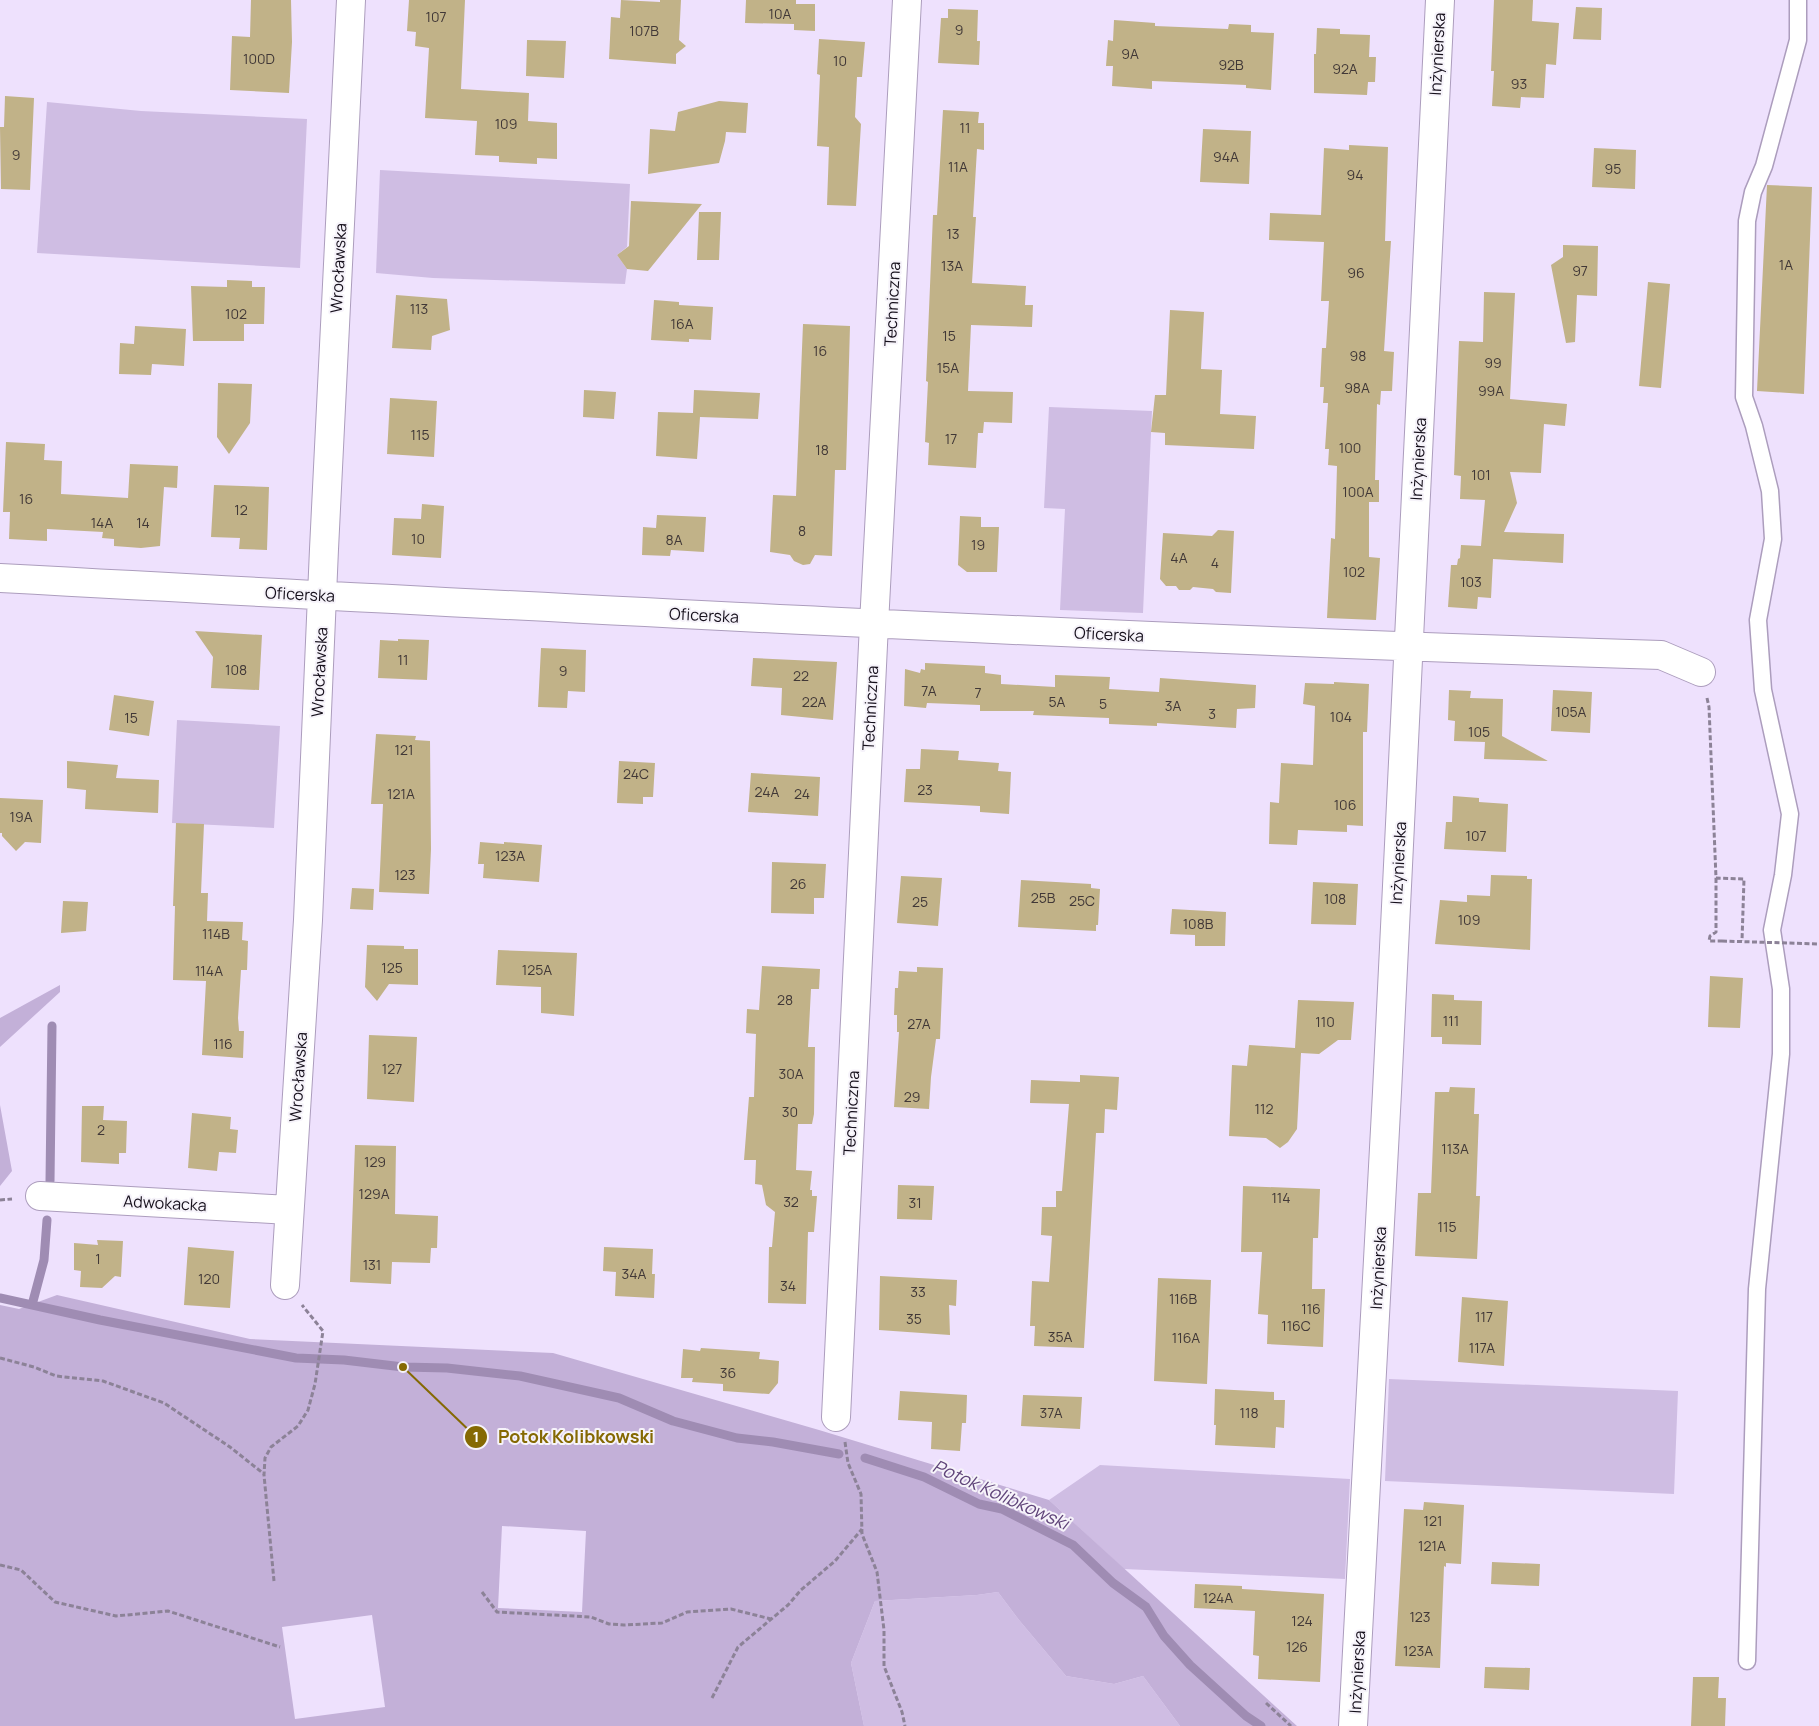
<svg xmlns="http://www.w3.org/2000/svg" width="1819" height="1726" viewBox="0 0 1819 1726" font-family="Manrope,sans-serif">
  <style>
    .green { fill: #cfbde3 }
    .forest { fill: #c3b0d8; fill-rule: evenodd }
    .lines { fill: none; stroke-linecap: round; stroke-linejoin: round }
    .stream { stroke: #9f8cb3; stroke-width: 9 }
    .building { fill: #c1b288 }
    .service-casing { stroke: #ac9dbd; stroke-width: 19 }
    .minor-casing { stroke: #ac9dbd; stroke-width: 30 }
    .path { stroke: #8c8297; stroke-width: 3; stroke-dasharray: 5 2.5; stroke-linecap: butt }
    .service { stroke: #fff; stroke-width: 16 }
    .minor { stroke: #fff; stroke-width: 28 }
    .path-bridge { stroke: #8c8297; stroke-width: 3; stroke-dasharray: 5 2.5; stroke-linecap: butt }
    .labels { text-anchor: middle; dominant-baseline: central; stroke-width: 4; stroke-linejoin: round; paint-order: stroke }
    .number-label { font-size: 14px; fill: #413837 }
    .street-label { font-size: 16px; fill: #16101c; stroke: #f6f3fa }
    .water-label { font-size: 18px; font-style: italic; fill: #60457a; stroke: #f6f3fa }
    .leader { fill: none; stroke: #856903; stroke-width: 2 }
    .callout-dot { fill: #856903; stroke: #f6f3fa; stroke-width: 2 }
    .mark-label { font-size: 15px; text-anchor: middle; font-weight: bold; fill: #fff }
    .callout-label { font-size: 18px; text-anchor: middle; font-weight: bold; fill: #856903; stroke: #f6f3fa; stroke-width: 4; stroke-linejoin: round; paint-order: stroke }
  </style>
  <rect width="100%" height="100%" fill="#eee1fd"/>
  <path class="green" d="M47 102 141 111 307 119 300 268 37 253Z
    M380 170 630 184 627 247 617 255 627 269 625 284 433 278 376 273Z
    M1049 407 1152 411 1143 613 1060 610 1065 509 1044 508Z
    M177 720 280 726 274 828 172 823Z
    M1389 1379 1678 1391 1674 1494 1385 1481Z
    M1100 1465 1350 1479 1345 1579 1124 1569 1049 1500Z
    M998 1592 1019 1620 1066 1676 1114 1684 1143 1676 1180 1726H864L851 1663 875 1601 977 1595Z"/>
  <path class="forest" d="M60 985V992L0 1047V1018Z
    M0 1105 12 1171 0 1186Z
    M57 1295 250 1339 553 1353 819 1430 1049 1500 1297 1726H1180L1143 1676 1114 1684 1066 1676 1019 1620 998 1592 977 1595 875 1601 851 1663 864 1726H0V1305L19 1309ZM502 1526 586 1531 582 1612 498 1608ZM372 1615 385 1707 295 1719 282 1627Z"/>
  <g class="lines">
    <path class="stream" d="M50 1181 52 1026
      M0 1298 100 1320 296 1358 344 1360 403 1367 447 1368 520 1376 619 1398 673 1421 737 1438 773 1442 839 1454
      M32 1305 44 1260 47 1220
      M865 1458 924 1477 979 1504 1002 1509 1073 1545 1113 1583 1146 1607 1164 1636 1190 1665 1246 1716 1261 1726"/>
  </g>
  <path class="building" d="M251 0H291L292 42 289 93 230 90 232 36 250 37Z
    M409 0H465L461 89 529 93 528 121 557 123V159L537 158V164L499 162V156L475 155 477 121 425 118 429 48 415 46 416 32 407 31Z
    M621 0 660 2V0H681L679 40 686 46 676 54V64L609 59 611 17 620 18Z
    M746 0H796V4H815V31L794 30V24L745 23Z
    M1494 0H1533L1532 21 1559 23 1556 65 1546 64 1544 98 1521 97 1520 108 1492 106 1494 71H1491Z
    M1576 7 1602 8 1601 40 1573 39Z
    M948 9 978 10 977 41H980L979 65 938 63 941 18H948Z
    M1114 20 1155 23V26L1228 29 1229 24 1251 25V32L1274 33 1271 90 1246 88V85L1152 81V89L1112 86 1113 66H1106L1108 40 1113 41Z
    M1317 28 1340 29V34L1370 35 1369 57H1376L1375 82H1368L1367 95 1314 93V54H1316Z
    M819 39 865 42 862 77H857L855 117 861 124 856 206 827 205 829 147 817 146 820 75 817 74Z
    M527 40 566 41 564 78 526 76Z
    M5 96 34 98 30 190 1 189 0 127H4Z
    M719 101 748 103 746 133 726 132 725 141 719 163 648 174 650 129 675 131 678 112Z
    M943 110 979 112 978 123H984V150L977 149 973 217H976L972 283 1026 286 1025 305H1033L1032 327 971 325 968 391 1013 392 1012 423 984 422 983 433H978L976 468 928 465 929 443 925 442 928 382 926 381 933 215H937Z
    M1203 129 1251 131 1249 184 1200 182Z
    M1349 145 1388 147 1385 241H1391L1384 351 1394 352 1392 391H1381L1380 405 1377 404 1375 480H1379V502H1369V557L1380 558 1376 620 1327 618 1331 538 1335 539 1337 466 1328 465 1329 449H1325L1328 403H1323L1324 387H1320L1322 348H1326L1329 301H1321L1324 242 1269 240 1270 213 1321 215 1324 148 1349 150Z
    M1594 148 1636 150 1635 189 1592 187Z
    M1767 185 1812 187 1804 394 1757 391Z
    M631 201 702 204 648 271 627 269 617 255 629 246Z
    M699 212H721L719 260H697Z
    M1563 245 1598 246 1597 296 1577 295 1575 342 1566 343 1551 265 1563 257Z
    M227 280 252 281V287H265L264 324H244V341H193L191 286 227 287Z
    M1648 282 1670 284 1661 388 1639 386Z
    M1484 292 1515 293 1510 399 1567 404 1565 426 1544 424 1541 473 1510 472 1517 503 1504 532 1564 534 1563 563 1493 559 1491 598 1478 597 1477 609 1448 607 1451 565H1457L1458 559 1460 558 1461 545 1481 546 1485 500 1460 499 1461 476 1454 475 1459 341 1483 342Z
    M396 295 447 299 450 330 432 336 431 350 392 348Z
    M654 300 679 302V305L713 307 711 340 689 339V342L651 340Z
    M1170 310 1204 312 1201 369 1222 370 1220 414 1256 416 1254 449 1165 445V433L1151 432 1155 395H1166Z
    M803 324 850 326 846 470H835L832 556 815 555 810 564 803 565 794 561 790 555 770 552 773 495 796 496Z
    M135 326 186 329 184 366 152 364 151 375 119 374 120 343 134 344Z
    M218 383 252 384 250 423 229 454 217 437Z
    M584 390 616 392 614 419 583 417Z
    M694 390 760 393 758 419 700 417 697 459 656 456 658 412 693 413Z
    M390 398 437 401 434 457 387 454Z
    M6 442 45 444 44 460 62 461 61 494 128 498 130 464 178 466 177 488 164 487 160 546 141 548 114 546V539L102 538 103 532 47 529V541L9 539 10 512H3Z
    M214 485 269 487 267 550 239 549 240 538 211 537Z
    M422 504 444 506 441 558 392 555 394 518 421 519Z
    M657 515 706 517 704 552 671 550 670 556 642 555 643 527 656 528Z
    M960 516 981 517V527H999L997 572H967L958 565Z
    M1218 530 1234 531 1231 593 1216 592 1213 589 1193 587 1190 590H1179L1176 586H1166L1160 579 1163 533 1212 536Z
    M195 631 262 635 259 690 211 688 213 657Z
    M398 639 429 640 427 680 378 678 380 640 398 641Z
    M541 648 586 650 585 692 568 691 567 708 538 707Z
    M753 658 837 662 833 720 781 715 782 688 751 686Z
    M925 663 985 666V673L1001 675V684L1055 687V675L1110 677 1109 689 1159 692 1160 678 1256 685 1255 708 1237 709 1236 728 1157 723V726L1109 724V718L1033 715 1034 711H980V705L927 703 926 708 904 706 905 669 920 673 921 669 925 670Z
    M1334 682 1369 684 1367 732H1363V826L1347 825V832L1298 830 1297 845 1269 844 1270 802 1279 803 1281 763 1313 765 1315 706 1303 704 1305 683 1334 684Z
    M1449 690 1471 691 1470 698 1503 699 1502 736 1548 761 1484 759 1485 742 1454 741 1455 721 1448 720Z
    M1553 690 1592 692 1590 733 1551 731Z
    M114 695 154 701 149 736 109 730Z
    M376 734 416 736 415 740 430 741 431 849 429 894 379 892 383 804H371Z
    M921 749 959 751 958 760 999 763 998 771 1011 772 1009 814 980 812V806L904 802 906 769H920Z
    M67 761 118 765 116 778 159 780 158 813 85 809 86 790 67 788Z
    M619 761 655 763 653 797H643V804L617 803Z
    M751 773 820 777 818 816 748 812Z
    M1453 796 1479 798V802L1508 804 1506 852 1444 849 1446 822H1452Z
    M0 798 43 800 41 843 25 842 16 851 2 836V833H0Z
    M176 823 204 824 201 893H208L207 921 243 922 242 940 248 941 247 970H241L238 1018 239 1031H244L243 1058 202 1055 206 981 173 980 175 906H173Z
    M480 842 504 844V842L542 845 539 882 483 878 484 864H478Z
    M772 862 826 864 824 898H814V914L771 913Z
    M1491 875 1527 876V879H1532L1530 950 1435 944 1440 900 1467 902V895L1490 896Z
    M901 876 942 878 938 926 897 923Z
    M1021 880 1091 884V888L1100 889 1098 925H1096V931L1018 927Z
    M1313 882 1358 884 1356 925 1311 924Z
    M352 888 374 889 373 910 350 909Z
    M63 901 88 902 86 931 61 933Z
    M1172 909 1226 912 1225 946H1195V935L1170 934Z
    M367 945 404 946V949H418V985L389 984 377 1001 365 987Z
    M498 950 577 953 574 1016 541 1013V987L496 985Z
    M762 966 820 969 819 989H811L808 1047H815L814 1114 812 1124H798L796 1170 812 1171 810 1190H812V1196H817L814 1232H808L806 1304 768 1303 769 1247H772L775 1212 766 1205 762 1185 755 1184 756 1160H744L749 1097H754L756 1034 746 1033 747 1009 759 1010Z
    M917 967 943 968 940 1039H936L931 1077 929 1109 894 1107 899 1032H897V1015H894L895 988H898L899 971 917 972Z
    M1710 976 1743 978 1740 1028 1708 1027Z
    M1432 994 1454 995V1000L1482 1001 1481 1045 1442 1044V1037H1431Z
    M1298 1000 1354 1002 1351 1040H1338L1319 1054 1301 1053 1297 1129 1288 1142 1280 1148 1266 1138 1229 1136 1232 1065 1247 1066 1249 1045 1295 1048Z
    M369 1035 417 1037 414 1102 367 1099Z
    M1080 1075 1119 1077 1117 1110 1105 1109 1104 1133H1096L1084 1348 1034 1346 1035 1326H1030L1032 1281 1049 1282 1052 1236 1041 1235 1042 1207H1056V1191H1062L1069 1104 1030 1103 1031 1080 1080 1082Z
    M1450 1087 1475 1088 1474 1114H1479L1476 1196H1480L1477 1259 1415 1256 1418 1193H1431L1435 1092H1449Z
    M82 1106H104L103 1120 127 1121 126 1153H119V1164L81 1162Z
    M192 1113 231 1117 230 1129 238 1130 236 1153 219 1152 217 1171 188 1168Z
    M355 1145 396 1146 395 1214 438 1216 437 1248H431L430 1263 392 1262 391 1284 350 1282Z
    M898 1185 934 1186 932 1220 897 1219Z
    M1243 1186 1320 1189 1318 1238H1313L1312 1289H1325L1323 1347 1267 1344 1268 1315 1258 1314 1262 1252H1241Z
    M97 1240 123 1241 121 1277 115 1276 102 1288 80 1287 81 1271 74 1270V1243L98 1245Z
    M188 1247 234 1251 230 1308 184 1305Z
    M604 1247 653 1249 652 1274H655L654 1298 615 1296 616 1272 603 1271Z
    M880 1276 957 1280 956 1306 949 1305 950 1335 879 1330Z
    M1158 1278 1211 1280 1207 1384 1154 1381Z
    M1462 1297 1508 1301 1504 1366 1458 1362Z
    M701 1348 760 1352 759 1359 779 1361 778 1383 769 1394 723 1391V1384L692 1382 693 1378H681L683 1349 700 1351Z
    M1215 1389 1274 1392V1400H1285L1284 1428 1276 1427 1275 1448 1215 1445 1216 1425H1214Z
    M900 1391 967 1395 966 1423H962L960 1451 931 1449 932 1422 898 1420Z
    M1023 1395 1082 1397 1080 1429 1021 1426Z
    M1424 1502 1464 1505 1461 1564 1446 1563V1567L1444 1566 1440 1668 1395 1666 1404 1509 1423 1510Z
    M1492 1562 1540 1564 1539 1586 1491 1584Z
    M1195 1584 1242 1586V1589L1324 1594 1320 1682 1258 1679 1259 1656 1253 1655 1255 1611 1194 1608Z
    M1485 1667 1530 1668 1529 1690 1484 1688Z
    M1693 1677H1719L1718 1698H1726L1725 1726H1691Z"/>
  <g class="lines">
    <defs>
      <path id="service" d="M1747 1661 1757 1289 1781 1054V989L1772 930 1783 875 1790 814 1763 690 1758 620 1773 539 1770 491 1754 426 1744 397 1747 221 1753 192 1764 166 1798 40V0"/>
      <path id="minor" d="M0 578C553 608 1107 638 1661 655L1701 672
        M40 1196 289 1210
        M285 1285 308 920 324 549 351 0
        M836 1417 874 624 907 0
        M1353 1726 1387 1092 1440 0"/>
    </defs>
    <use href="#service" class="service-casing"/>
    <use href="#minor" class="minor-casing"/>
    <path class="path" d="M1707 698 1709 707 1716 878 1744 879 1742 941
      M1716 878V932L1710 936 1709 941H1722
      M0 1200 12 1199
      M0 1358 34 1367 56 1376 103 1381 164 1403 230 1447 264 1474
      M845 1442 848 1463 861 1494 862 1534 877 1572 884 1630V1666L902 1712 905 1726
      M0 1565 21 1570 55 1602 116 1616 168 1611 280 1647
      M274 1581 264 1475 265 1458 271 1447 298 1426 308 1410 315 1384 323 1331 302 1305
      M482 1592 497 1612 591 1617 609 1624 624 1625 662 1623 687 1612 731 1609 771 1619
      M712 1698 738 1647 788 1605 801 1590 835 1561 862 1529
      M1266 1703 1291 1726"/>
    <use href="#service" class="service"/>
    <use href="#minor" class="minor"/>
    <path class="path-bridge" d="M1722 941 1819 944"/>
  </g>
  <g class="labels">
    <g class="number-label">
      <text x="780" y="13">10A</text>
      <text x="436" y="16">107</text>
      <text x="959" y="29">9</text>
      <text x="644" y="30">107B</text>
      <text x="1130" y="53">9A</text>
      <text x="259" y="58">100D</text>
      <text x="840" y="60">10</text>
      <text x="1231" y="64">92B</text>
      <text x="1345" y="68">92A</text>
      <text x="1519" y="83">93</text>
      <text x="506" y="123">109</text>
      <text x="965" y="127">11</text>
      <text x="16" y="154">9</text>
      <text x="1226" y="156">94A</text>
      <text x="958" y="166">11A</text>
      <text x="1613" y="168">95</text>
      <text x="1355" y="174">94</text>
      <text x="953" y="233">13</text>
      <text x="1786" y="264">1A</text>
      <text x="952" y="265">13A</text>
      <text x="1580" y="270">97</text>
      <text x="1356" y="272">96</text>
      <text x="419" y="308">113</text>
      <text x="236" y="313">102</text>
      <text x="682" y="323">16A</text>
      <text x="949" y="335">15</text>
      <text x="820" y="350">16</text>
      <text x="1358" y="355">98</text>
      <text x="1493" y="362">99</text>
      <text x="948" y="367">15A</text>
      <text x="1357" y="387">98A</text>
      <text x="1491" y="390">99A</text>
      <text x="420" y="434">115</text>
      <text x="951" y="438">17</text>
      <text x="1350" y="447">100</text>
      <text x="822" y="449">18</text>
      <text x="1481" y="474">101</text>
      <text x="1358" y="491">100A</text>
      <text x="26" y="498">16</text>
      <text x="241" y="509">12</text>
      <text x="102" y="522">14A</text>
      <text x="143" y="522">14</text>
      <text x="802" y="530">8</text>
      <text x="418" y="538">10</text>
      <text x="674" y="539">8A</text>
      <text x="978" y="544">19</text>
      <text x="1179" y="557">4A</text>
      <text x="1215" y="562">4</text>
      <text x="1354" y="571">102</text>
      <text x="1471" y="581">103</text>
      <text x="403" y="659">11</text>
      <text x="236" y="669">108</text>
      <text x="563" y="670">9</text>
      <text x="801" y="675">22</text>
      <text x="929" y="690">7A</text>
      <text x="978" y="692">7</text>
      <text x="814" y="701">22A</text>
      <text x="1057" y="701">5A</text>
      <text x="1103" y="703">5</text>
      <text x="1173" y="705">3A</text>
      <text x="1571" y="711">105A</text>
      <text x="1212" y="713">3</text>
      <text x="1341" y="716">104</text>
      <text x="131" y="717">15</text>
      <text x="1479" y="731">105</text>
      <text x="404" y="749">121</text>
      <text x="636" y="773">24C</text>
      <text x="925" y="789">23</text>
      <text x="767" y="791">24A</text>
      <text x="401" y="793">121A</text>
      <text x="802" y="793">24</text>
      <text x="1345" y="804">106</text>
      <text x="21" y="816">19A</text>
      <text x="1476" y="835">107</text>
      <text x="510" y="855">123A</text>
      <text x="405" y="874">123</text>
      <text x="798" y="883">26</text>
      <text x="1043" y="897">25B</text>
      <text x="1335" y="898">108</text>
      <text x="1082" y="900">25C</text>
      <text x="920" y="901">25</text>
      <text x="1469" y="919">109</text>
      <text x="1198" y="923">108B</text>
      <text x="216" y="933">114B</text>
      <text x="392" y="967">125</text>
      <text x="537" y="969">125A</text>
      <text x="209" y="970">114A</text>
      <text x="785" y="999">28</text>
      <text x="1451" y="1020">111</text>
      <text x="1325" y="1021">110</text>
      <text x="919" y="1023">27A</text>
      <text x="223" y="1043">116</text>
      <text x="392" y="1068">127</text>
      <text x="791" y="1073">30A</text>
      <text x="912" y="1096">29</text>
      <text x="1264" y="1108">112</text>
      <text x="790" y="1111">30</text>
      <text x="101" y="1129">2</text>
      <text x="1455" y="1148">113A</text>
      <text x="375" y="1161">129</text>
      <text x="374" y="1193">129A</text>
      <text x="1281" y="1197">114</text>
      <text x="791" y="1201">32</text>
      <text x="915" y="1202">31</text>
      <text x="1447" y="1226">115</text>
      <text x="98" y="1258">1</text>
      <text x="372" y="1264">131</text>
      <text x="634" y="1273">34A</text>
      <text x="209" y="1278">120</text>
      <text x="788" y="1285">34</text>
      <text x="918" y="1291">33</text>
      <text x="1183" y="1298">116B</text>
      <text x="1311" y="1308">116</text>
      <text x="1484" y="1316">117</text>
      <text x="914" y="1318">35</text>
      <text x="1296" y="1325">116C</text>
      <text x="1060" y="1336">35A</text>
      <text x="1186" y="1337">116A</text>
      <text x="1482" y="1347">117A</text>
      <text x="728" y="1372">36</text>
      <text x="1051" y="1412">37A</text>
      <text x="1249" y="1412">118</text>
      <text x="1433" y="1520">121</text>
      <text x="1432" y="1545">121A</text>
      <text x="1218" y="1597">124A</text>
      <text x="1420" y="1616">123</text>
      <text x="1302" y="1620">124</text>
      <text x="1297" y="1646">126</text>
      <text x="1418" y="1650">123A</text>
    </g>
    <g class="street-label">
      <text transform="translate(1437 54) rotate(-87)">Inżynierska</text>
      <text transform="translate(338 268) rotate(-87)">Wrocławska</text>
      <text transform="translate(892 304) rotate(-87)">Techniczna</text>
      <text transform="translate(1418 459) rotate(-87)">Inżynierska</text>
      <text transform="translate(300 594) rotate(3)">Oficerska</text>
      <text transform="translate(704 615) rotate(3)">Oficerska</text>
      <text transform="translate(1109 634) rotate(3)">Oficerska</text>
      <text transform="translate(319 672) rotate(-87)">Wrocławska</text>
      <text transform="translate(870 708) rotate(-87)">Techniczna</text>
      <text transform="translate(1398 863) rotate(-87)">Inżynierska</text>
      <text transform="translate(298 1077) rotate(-86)">Wrocławska</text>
      <text transform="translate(851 1113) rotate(-87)">Techniczna</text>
      <text transform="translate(165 1203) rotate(3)">Adwokacka</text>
      <text transform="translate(1378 1268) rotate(-87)">Inżynierska</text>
      <text transform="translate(1357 1672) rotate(-87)">Inżynierska</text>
    </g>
    <g class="water-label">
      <text transform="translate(1001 1494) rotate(24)">Potok Kolibkowski</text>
    </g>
  </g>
  <path class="leader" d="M403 1367L476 1437"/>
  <g class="callout-dot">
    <circle cx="403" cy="1367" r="5"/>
    <circle cx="476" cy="1437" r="12"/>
  </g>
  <g class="mark-label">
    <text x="476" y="1442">1</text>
  </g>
  <g class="callout-label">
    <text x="576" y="1443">Potok Kolibkowski</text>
  </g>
</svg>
